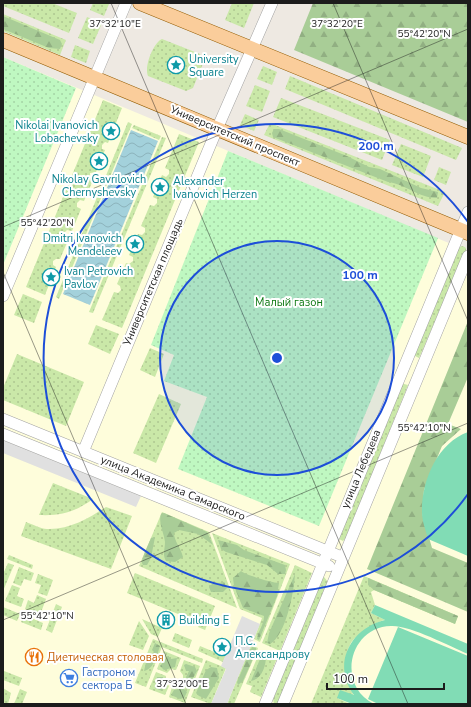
<svg xmlns="http://www.w3.org/2000/svg" width="471" height="707" viewBox="0 0 471 707" font-family="'Nunito Sans',sans-serif">
  <style>
    .education { fill: #fefddb }
    .grass { fill: url(#grass-dots) }
    .forest { fill: url(#forest-firs) }
    .park { fill: url(#park-dots) }
    .pitch { fill: #81dcb5 }
    .parking { fill: #e0e0e0 }
    .water { fill: url(#water-waves) }
    .lines { fill: none; stroke-linecap: round; stroke-linejoin: round }
    .minor-casing { stroke: #a3a3a3; stroke-width: 12 }
    .major-casing { stroke: #935c02; stroke-width: 15 }
    .minor { stroke: #fff; stroke-width: 11 }
    .major { stroke: #facd9b; stroke-width: 14 }
    .ticks { fill: none; stroke: #1c1c1c; stroke-width: 1; stroke-opacity: 0.45 }
    .ring { fill: none; stroke: #1d4ed8; stroke-width: 2 }
    .labels { text-anchor: middle; dominant-baseline: central; stroke-width: 4; stroke-linejoin: round; paint-order: stroke }
    .culture-label { font-size: 11px; fill: #0d838f; stroke: #fff; text-anchor: start }
    .street-label { font-size: 11px; fill: #1c1c1c; stroke: #fff }
    .park-label { font-size: 11px; fill: #0d7811; stroke: #fff }
    .food-label { font-size: 11px; fill: #c56008; stroke: #fff; text-anchor: start }
    .shop-label { font-size: 11px; fill: #366cbe; stroke: #fff; text-anchor: start }
    .ticks-label { font-size: 10px; text-anchor: middle; fill: #1c1c1c; stroke: #fff; stroke-width: 4; stroke-linejoin: round; paint-order: stroke }
    .centre { fill: #1d4ed8; stroke: #fff; stroke-width: 2 }
    .ring-label { font-size: 12px; text-anchor: middle; font-weight: bold; fill: #1d4ed8; stroke: #fff; stroke-width: 4; stroke-linejoin: round; paint-order: stroke }
  </style>
  <defs>
    <pattern id="grass-dots" width="8" height="8" patternUnits="userSpaceOnUse"><rect width="8" height="8" fill="#cae8a8"/><path d="M2 2h.1M6 6h.1" fill="none" stroke="#adc690" stroke-width="1.8" stroke-linecap="round"/></pattern>
    <pattern id="forest-firs" width="22" height="20" patternUnits="userSpaceOnUse"><rect width="22" height="20" fill="#a9cd97"/><path d="M5 1l3.5 6h-7zM16 11l3.5 6h-7z" fill="#91af82"/></pattern>
    <pattern id="park-dots" width="8" height="8" patternUnits="userSpaceOnUse"><rect width="8" height="8" fill="#bff8c1"/><path d="M2 2h.1M6 6h.1" fill="none" stroke="#a4d4a5" stroke-width="1.8" stroke-linecap="round"/></pattern>
    <pattern id="water-waves" width="16" height="10" patternUnits="userSpaceOnUse"><rect width="16" height="10" fill="#a3d1db"/><path d="M0 5q4-4 8 0t8 0" fill="none" stroke="#8cb3bb"/></pattern>
  </defs>
  <rect width="100%" height="100%" fill="#eee9e2"/>
  <path class="education" d="M3 57 468 251V704H3Z"/>
  <path class="grass" d="M3 3H52L77 13 69 33 3 6Z
    M93 3 109 4 104 16 90 10Z
    M232 3H254L244 28 225 20Z
    M3 14 66 40 60 55 3 31Z
    M87 17 102 23 93 44 78 38Z
    M162 39 200 54 204 61 193 88 186 91 148 76C144 67 153 43 162 39Z
    M75 45 90 51 86 63 71 57Z
    M263 66 277 72 272 85 257 79Z
    M290 76 462 148 456 160 285 89Z
    M255 85 270 91 262 112 246 106Z
    M281 98 390 140 382 160 273 117Z
    M103 100 122 108 108 143 105 142 102 145V149L105 150 96 172 90 173V178L93 180 84 201 80 200 77 203V207L81 209 72 231 67 230 65 232V236L69 238 60 259H56L53 261V265L56 267 45 295 26 287Z
    M245 114 259 120 254 131 240 125Z
    M128 122 132 124 59 299 56 297Z
    M270 123 445 192 438 206 264 135Z
    M134 125 161 136 159 140 132 128Z
    M179 134 199 142 122 328 102 320 114 292 118 293 121 290 120 286 117 284 126 263 129 264 133 261V257L129 255 138 234 142 235 145 232V228L141 226 150 205 154 206 157 203V199L153 197 162 175 166 177 169 174V170L165 168Z
    M162 137 166 138 93 313 89 312Z
    M401 144 431 156 423 177 392 165Z
    M439 167 451 172 446 185 434 180Z
    M463 246 466 248V250L419 358 413 355 459 247Z
    M23 294 42 302 34 323 14 315Z
    M96 325 119 334 110 354 88 344Z
    M150 348 164 354 155 377 140 370Z
    M17 354 84 382 66 426 3 400V388Z
    M400 383 408 385 347 537 343 541 339 539V534Z
    M159 394 181 404 156 463 133 453Z
    M53 483 93 499C75 512 61 516 39 515Z
    M106 507 132 516 111 569 21 536 26 522C32 524 41 529 47 529 69 530 89 518 106 507Z
    M162 512 209 532 237 608 139 566Z
    M212 533 290 564 260 642 254 639 262 618 240 609Z
    M9 555 33 565 32 569 7 559Z
    M8 563 14 565 3 591V574Z
    M295 565 312 573 280 651 262 643Z
    M19 567 34 573 31 581 24 579 21 586 13 583Z
    M135 573 215 606 205 630 198 627 200 623 127 593Z
    M38 574 53 580 47 596 38 593 41 585 35 583Z
    M364 576 458 616 455 624 374 590 371 592 375 605 371 613 385 620C378 621 373 626 366 630 362 633 357 636 354 639 341 652 346 682 354 696L337 698 350 704H311Z
    M324 577 328 582 279 703 274 704 273 699 321 579Z
    M12 585 20 588 17 596 24 599 21 607 5 601Z
    M37 595 46 599 40 615 25 609 28 600 34 603Z
    M56 604 62 607 52 633 46 630Z
    M3 607 20 614 17 621 3 615Z
    M24 615 43 623 41 630 21 622Z
    M142 619 162 628 158 637 151 634Z
    M139 621 149 636 143 650 129 645Z
    M175 633 192 640 189 648 172 641Z
    M153 639 203 659 202 663 162 647 146 687 135 683Z
    M223 644 230 647 223 662 198 651 200 646 219 654Z
    M251 645 258 648 234 704H227Z
    M164 651 181 658 176 670 171 669 167 673 157 669Z
    M260 651 277 658 261 697 250 692 252 686 246 684Z
    M184 660 200 666 193 684 183 680V675L180 671Z
    M206 660 226 668 211 704 191 697Z
    M4 671 22 678 19 686 3 680Z
    M156 672 166 676 165 682 169 686 165 695 149 689Z
    M182 684 191 687 185 703 169 697 172 687H178Z
    M3 688 11 693 8 704H3Z
    M20 689 27 692 22 704H14Z"/>
  <path class="forest" d="M313 3H468V122L294 50Z
    M3 16 60 40 62 44 60 49 49 48 3 29Z
    M274 129H279L347 156 369 167 380 169 421 188 438 192 437 198C419 198 405 184 388 182L278 139 273 137 272 133Z
    M468 321V377L448 424 461 429 442 446 424 490 422 513 432 548 468 563V612L367 569Z
    M164 513 207 532 213 545 198 534 179 530 174 533C174 541 181 548 183 557L175 562 166 561C162 554 165 550 165 542 164 533 158 522 161 514Z
    M155 537 151 558 147 565H143L142 563C143 554 148 546 151 538Z
    M218 540 237 545 244 550 285 565 286 570 285 574H278L267 565 226 552 221 549Z
    M241 571C246 575 272 583 279 583L277 596 259 640 257 639C258 631 264 625 264 616L243 608 234 586 233 578Z
    M295 574C294 592 286 635 270 644L267 643 269 633Z
    M368 578 458 616 455 624 374 590 368 585Z
    M214 582 219 583 224 582 227 588 223 592H211L209 587Z
    M155 643 160 646C157 655 154 669 144 671L147 658 154 652 152 650Z
    M252 647 256 648V652L243 681 238 685 237 682Z
    M262 654 266 656C266 666 262 679 251 681Z
    M168 656 171 659 177 658 175 667 164 670 160 666Z
    M186 664 195 667 197 671 192 680H187L186 677 189 671H186L184 665Z
    M211 667 217 668 219 678 206 699 199 696 196 693 206 670Z
    M157 677H163L162 691 155 688Z
    M183 688 187 692 184 698 180 699 171 695 174 690Z"/>
  <path class="park" d="M3 57 76 88 3 265Z
    M228 151 438 238 319 526 178 469 207 397 164 381 174 355 151 345Z"/>
  <path class="pitch" d="M468 432V556L428 539C426 531 422 521 422 513 421 482 437 443 468 432Z
    M375 605 468 644V654C449 646 410 625 391 626 349 627 336 685 374 704H352L337 698 340 690 354 695C331 664 351 628 385 620L371 613Z
    M398 627 468 656V704H378L368 699Z"/>
  <path class="parking" d="M3 440 141 496 136 507 3 453Z
    M242 616 260 624 227 704H211L226 669 221 666Z"/>
  <path class="water" d="M131 130 158 141 90 305 63 294Z"/>
  <g class="lines">
    <defs>
      <path id="minor" d="M3 296 126 3
        M3 419 342 557
        M3 434 329 566
        M83 452 217 129 272 3
        M265 704 468 212
        M283 704 468 256"/>
      <path id="major" d="M140 3 468 137
        M3 40 468 233"/>
    </defs>
    <use href="#minor" class="minor-casing"/>
    <use href="#major" class="major-casing"/>
    <use href="#minor" class="minor"/>
    <use href="#major" class="major"/>
  </g>
  <path class="ticks" d="M111 3 408 704M333 3 468 321M3 227 468 29M3 272 186 704M3 620 468 423"/>
  <circle cx="277" cy="358" r="117" fill="#1d4ed8" fill-opacity=".12"/>
  <g class="ring">
    <circle cx="277" cy="358" r="117"/>
    <path d="M468 494A234 234 0 1 1 468 222"/>
  </g>
  <defs>
    <symbol id="sight-ring" viewBox="-11 -11 22 22"><circle r="9.5" fill="#fff" stroke="#0f9aa8" stroke-width="1.5"/><path d="M0-6L1.8-2.2L6-1.7L2.9 1.2L3.7 5.4L0 3.3L-3.7 5.4L-2.9 1.2L-6-1.7L-1.8-2.2Z" fill="#0f9aa8"/></symbol>
    <symbol id="building-ring" viewBox="-11 -11 22 22"><circle r="9.5" fill="#fff" stroke="#0f9aa8" stroke-width="1.5"/><path d="M-4-6H4V6H1V3H-1V6H-4ZM-2.5-4.3h1.7v1.8h-1.7ZM.8-4.3h1.7v1.8H.8ZM-2.5-1h1.7V.8h-1.7ZM.8-1h1.7V.8H.8Z" fill="#0f9aa8"/></symbol>
    <symbol id="restaurant-ring" viewBox="-11 -11 22 22"><circle r="9.5" fill="#fff" stroke="#e8710a" stroke-width="1.5"/><path d="M-5-6h1v4h1v-4h1v4h1v-4h1v5L-1.5 .5V6h-2V.5L-5-1ZM5-6V6H3V1.5H1.5Q1.5-4 5-6Z" fill="#e8710a"/></symbol>
    <symbol id="supermarket-ring" viewBox="-11 -11 22 22"><circle r="9.5" fill="#fff" stroke="#3f7fe0" stroke-width="1.5"/><path d="M-6-5.5h2.5l.6 2H6L4.5 2H-2.5L-4.4-4H-6ZM-1.5 3.2a1.3 1.3 0 1 0 .1 0ZM3 3.2a1.3 1.3 0 1 0 .1 0Z" fill="#3f7fe0"/></symbol>
  </defs>
  <g fill-rule="evenodd">
    <use href="#sight-ring" x="166" y="55" width="20" height="20"/>
    <use href="#sight-ring" x="101" y="121" width="20" height="20"/>
    <use href="#sight-ring" x="89" y="151" width="20" height="20"/>
    <use href="#sight-ring" x="150" y="177" width="20" height="20"/>
    <use href="#sight-ring" x="125" y="234" width="20" height="20"/>
    <use href="#sight-ring" x="41" y="267" width="20" height="20"/>
    <use href="#building-ring" x="156" y="610" width="20" height="20"/>
    <use href="#sight-ring" x="212" y="637" width="20" height="20"/>
    <use href="#restaurant-ring" x="24" y="647" width="20" height="20"/>
    <use href="#supermarket-ring" x="59" y="668" width="20" height="20"/>
  </g>
  <g class="labels">
    <g class="culture-label">
      <text x="189" y="59">University<tspan x="189" dy="13">Square</tspan></text>
      <text x="98" y="125" text-anchor="end">Nikolai Ivanovich<tspan x="98" dy="13">Lobachevsky</tspan></text>
      <text x="99" y="179" text-anchor="middle">Nikolay Gavrilovich<tspan x="99" dy="13">Chernyshevsky</tspan></text>
      <text x="173" y="181">Alexander<tspan x="173" dy="13">Ivanovich Herzen</tspan></text>
      <text x="122" y="238" text-anchor="end">Dmitri Ivanovich<tspan x="122" dy="13">Mendeleev</tspan></text>
      <text x="64" y="271">Ivan Petrovich<tspan x="64" dy="13">Pavlov</tspan></text>
      <text x="179" y="620">Building E</text>
      <text x="235" y="641">П.С.<tspan x="235" dy="13">Александрову</tspan></text>
    </g>
    <g class="street-label">
      <text transform="translate(235 136) rotate(23)">Университетский проспект</text>
      <text transform="translate(153 282) rotate(-67)">Университетская площадь</text>
      <text transform="translate(361 469) rotate(-67)">улица Лебедева</text>
      <text transform="translate(173 488) rotate(22)">улица Академика Самарского</text>
    </g>
    <g class="park-label">
      <text x="289" y="302">Малый газон</text>
    </g>
    <g class="food-label">
      <text x="47" y="657">Диетическая столовая</text>
    </g>
    <g class="shop-label">
      <text x="82" y="672">Гастроном<tspan x="82" dy="13">сектора Б</tspan></text>
    </g>
  </g>
  <g class="ticks-label">
    <text x="115" y="27">37°32'10"E</text>
    <text x="337" y="27">37°32'20"E</text>
    <text x="424" y="37">55°42'20"N</text>
    <text x="47" y="226">55°42'20"N</text>
    <text x="424" y="431">55°42'10"N</text>
    <text x="47" y="619">55°42'10"N</text>
    <text x="182" y="687">37°32'00"E</text>
  </g>
  <circle cx="277" cy="358" r="6" class="centre"/>
  <g class="ring-label">
    <text x="376" y="150">200 m</text>
    <text x="360" y="279">100 m</text>
  </g>
  <rect width="471" height="707" fill="none" stroke="#1c1c1c" stroke-width="8"/>
  <path d="M327 683v6h117v-6" fill="none" stroke="#1c1c1c" stroke-width="2"/>
  <text x="333" y="683" font-size="12" fill="#1c1c1c" stroke="#ffffff" stroke-width="3" paint-order="stroke">100 m</text>
</svg>
